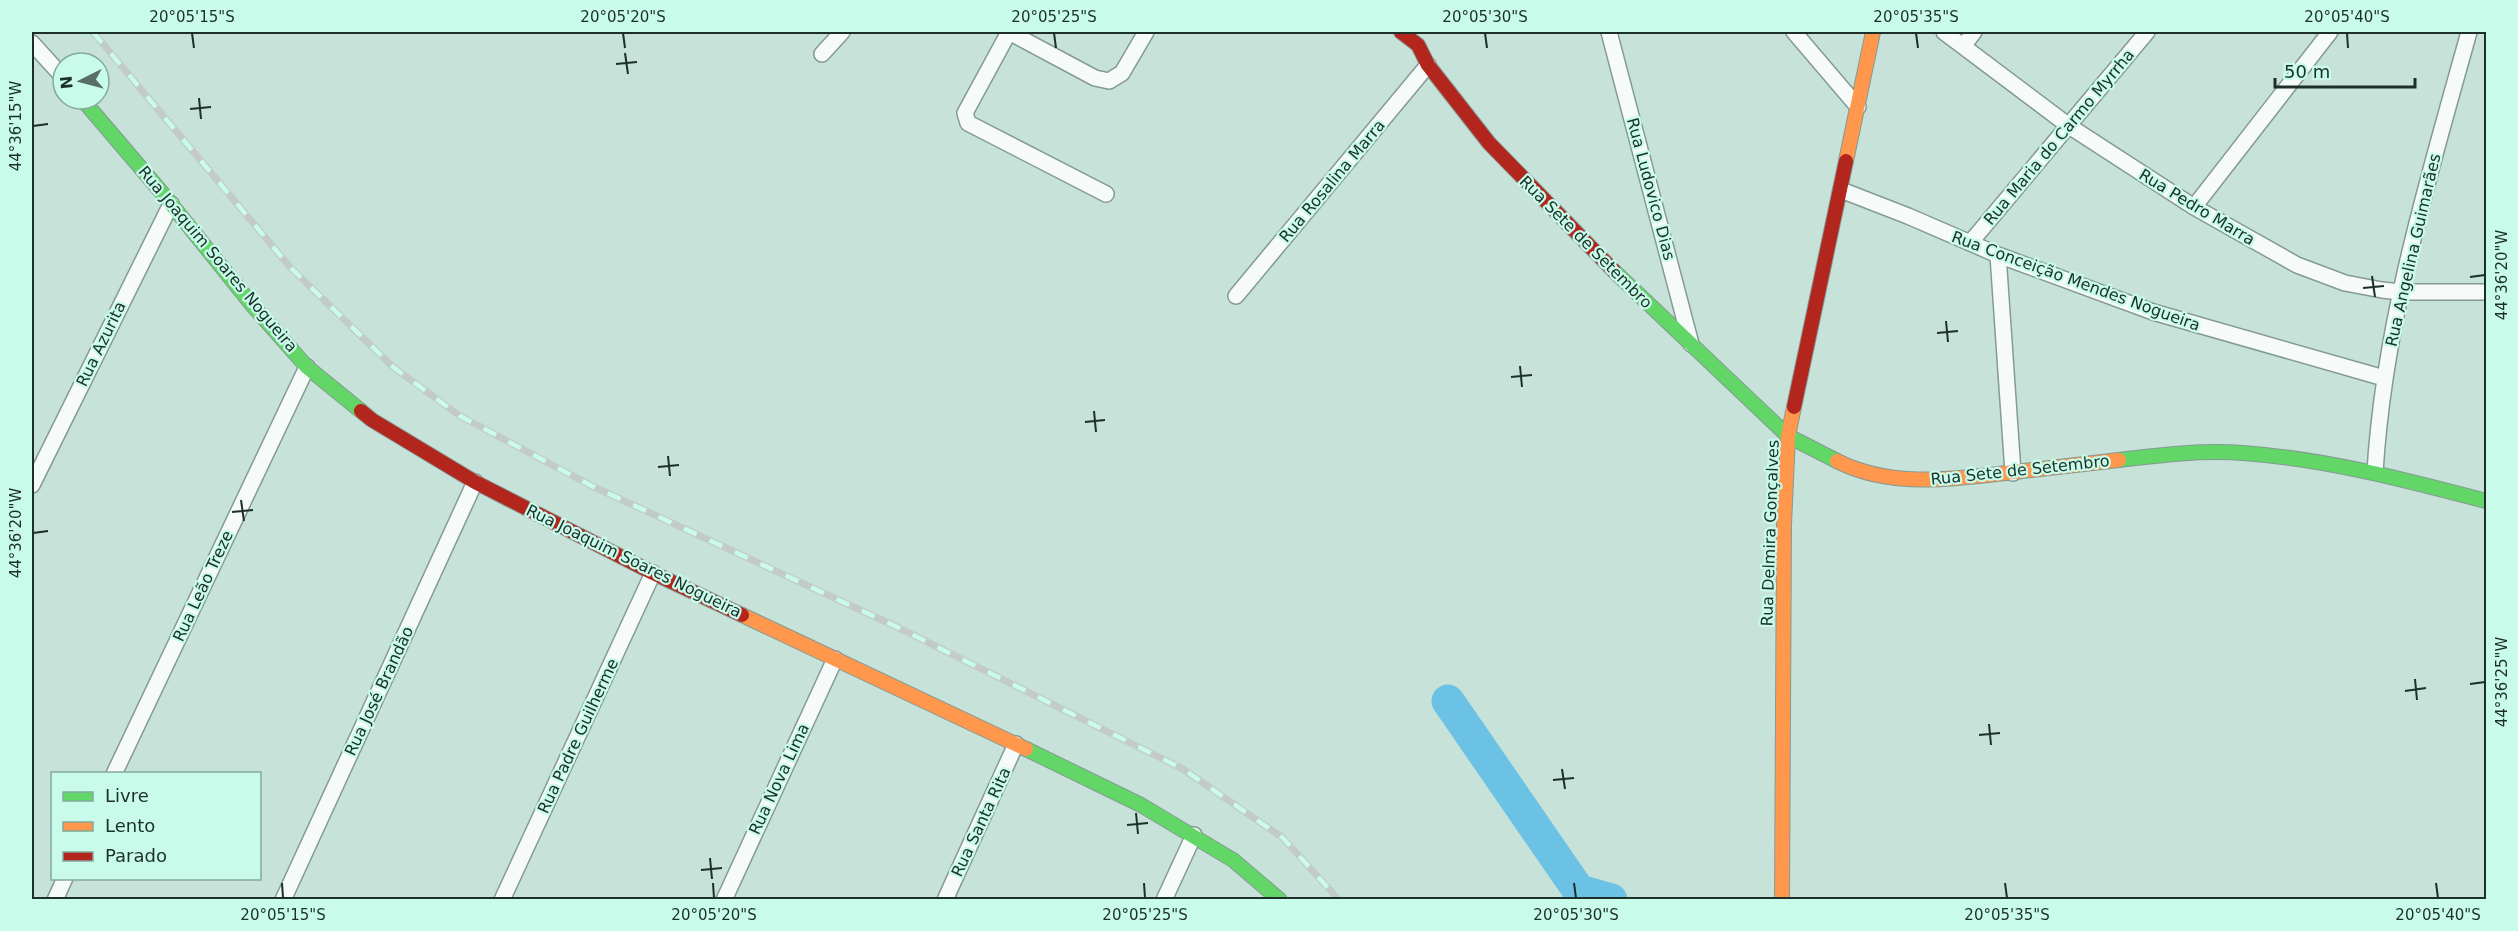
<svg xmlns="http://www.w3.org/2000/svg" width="2518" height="931" viewBox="0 0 2518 931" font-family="'DejaVu Sans',sans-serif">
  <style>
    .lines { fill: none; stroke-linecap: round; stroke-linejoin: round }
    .river { stroke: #6cc2e4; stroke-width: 33 }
    .street-casing { stroke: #859a94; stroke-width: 18 }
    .fast-casing { stroke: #859a94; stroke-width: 16 }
    .slow-casing { stroke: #859a94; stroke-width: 16 }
    .jam-casing { stroke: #859a94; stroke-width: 16 }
    .street { stroke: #f6fbf9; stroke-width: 15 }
    .fast { stroke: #63d668; stroke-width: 14 }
    .slow { stroke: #ff974d; stroke-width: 14 }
    .jam { stroke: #b3261e; stroke-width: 14 }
    .rail-casing { stroke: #c3cbc9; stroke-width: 7 }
    .rail { stroke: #c8fbea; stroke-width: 4.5; stroke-dasharray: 14; stroke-linecap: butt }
    .ticks { fill: none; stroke: #1c2f29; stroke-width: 2 }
    .labels { text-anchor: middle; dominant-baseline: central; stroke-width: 4.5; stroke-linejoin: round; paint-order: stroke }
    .street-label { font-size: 16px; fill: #1c2f29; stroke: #c8fbea }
    .neatline { fill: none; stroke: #1c2f29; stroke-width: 2 }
    .ticks-label { font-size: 15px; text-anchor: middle; fill: #1c2f29 }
  </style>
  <rect width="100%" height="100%" fill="#c6e2d9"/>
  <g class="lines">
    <path class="river" d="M1448 701 1579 891 1611 900"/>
    <defs>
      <path id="street" d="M1009 32 965 113 968 123 1106 194
        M1009 32 1095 78 1109 81 1122 73 1146 32
        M1609 32 1691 344
        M1794 32 1858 107
        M1944 32 2069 126 2194 207 2297 265 2345 283 2382 290 2400 292H2486
        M32 43 63 77
        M1964 45 1974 32
        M822 54 842 32
        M1841 190 1908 216 1998 255 2153 312 2384 378
        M2194 207 2330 32
        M1970 243 2147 32
        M1998 255 2013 473
        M1236 296 1428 65
        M2375 472C2384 322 2429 176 2469 32
        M32 485 171 204
        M114 774 307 367
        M55 900 65 878
        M283 900 475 482
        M502 900 653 573
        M724 900 835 659
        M945 900 1016 744
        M1164 900 1194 835"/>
      <path id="fast" d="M82 99 163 194 253 306 307 367 361 411
        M1614 271 1788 436 1837 461
        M2119 460C2160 455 2202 450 2243 453 2326 459 2406 480 2486 501
        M1026 749 1141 805 1233 860 1280 900"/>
      <path id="slow" d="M1846 161 1873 32
        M1837 461C1892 489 1955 479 2014 472 2049 468 2084 464 2119 460
        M742 615 1026 749
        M1782 900 1784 525 1788 436 1794 407"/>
      <path id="jam" d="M1401 32 1418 45 1428 65 1489 143 1614 271
        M1794 407 1846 161
        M361 411 372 420 475 482 653 573 742 615"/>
    </defs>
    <use href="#street" class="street-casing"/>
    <use href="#fast" class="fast-casing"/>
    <use href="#slow" class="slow-casing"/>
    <use href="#jam" class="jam-casing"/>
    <use href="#street" class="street"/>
    <use href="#fast" class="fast"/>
    <use href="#slow" class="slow"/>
    <use href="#jam" class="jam"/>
    <defs>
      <path id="rail" d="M93 32 290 267 393 367 460 416 592 486 895 626 1183 769 1283 838 1339 900"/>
    </defs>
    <use href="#rail" class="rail-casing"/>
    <use href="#rail" class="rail"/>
  </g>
  <path class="ticks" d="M192 33 194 48M623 33 625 48M1054 33 1056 48M1485 33 1487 48M1916 33 1918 48M2347 33 2348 48M625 53 628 74M616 64 637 62M199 98 201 119M190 109 211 107M33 126 48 124M2372 276 2375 297M2470 277 2485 275M2363 288 2384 286M1946 321 1948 342M1937 333 1958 331M1520 366 1522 387M1511 377 1532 375M1094 411 1096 432M1085 422 1105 420M668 456 670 476M658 467 679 465M241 500 244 521M232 512 253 510M33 533 48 531M2415 679 2417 700M2470 684 2485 682M2405 691 2426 688M1989 724 1991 745M1979 735 2000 733M1562 769 1565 789M1553 780 1574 778M1136 813 1138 834M1127 825 1148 823M710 858 712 879M701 870 722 868M282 883 283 898M713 883 714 898M1144 883 1145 898M1574 883 1576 898M2005 883 2007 898M2436 883 2438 898"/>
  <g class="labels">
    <g class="street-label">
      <text transform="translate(2059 137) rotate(-50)">Rua Maria do Carmo Myrrha</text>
      <text transform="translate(1332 181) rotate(-50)">Rua Rosalina Marra</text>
      <text transform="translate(1651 189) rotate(75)">Rua Ludovico Dias</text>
      <text transform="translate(2197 207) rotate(31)">Rua Pedro Marra</text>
      <text transform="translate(1586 242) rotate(45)">Rua Sete de Setembro</text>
      <text transform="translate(2413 250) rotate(-77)">Rua Angelina Guimarães</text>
      <text transform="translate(218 259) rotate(50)">Rua Joaquim Soares Nogueira</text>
      <text transform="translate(2076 281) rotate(20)">Rua Conceição Mendes Nogueira</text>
      <text transform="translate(101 344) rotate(-64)">Rua Azurita</text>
      <text transform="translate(2020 470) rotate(-6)">Rua Sete de Setembro</text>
      <text transform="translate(1770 533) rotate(-88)">Rua Delmira Gonçalves</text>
      <text transform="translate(634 561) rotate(26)">Rua Joaquim Soares Nogueira</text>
      <text transform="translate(203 586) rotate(-65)">Rua Leão Treze</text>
      <text transform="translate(379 691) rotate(-65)">Rua José Brandão</text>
      <text transform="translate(578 736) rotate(-65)">Rua Padre Guilherme</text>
      <text transform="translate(779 779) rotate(-65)">Rua Nova Lima</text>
      <text transform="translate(981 822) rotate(-65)">Rua Santa Rita</text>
    </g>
  </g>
  <rect width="2518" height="931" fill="none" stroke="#c8fbea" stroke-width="66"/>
  <rect x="51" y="772" width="210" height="108" fill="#c8fbea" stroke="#83a99d" stroke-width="1.5"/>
  <rect x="63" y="792" width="30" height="9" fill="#63d668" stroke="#83a99d" stroke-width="1.5"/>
  <text x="105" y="802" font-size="18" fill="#1c2f29">Livre</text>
  <rect x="63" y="822" width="30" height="9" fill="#ff974d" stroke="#83a99d" stroke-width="1.5"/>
  <text x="105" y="832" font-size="18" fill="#1c2f29">Lento</text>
  <rect x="63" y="852" width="30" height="9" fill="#b3261e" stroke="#83a99d" stroke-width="1.5"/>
  <text x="105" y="862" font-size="18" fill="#1c2f29">Parado</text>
  <g transform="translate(81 81) rotate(264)"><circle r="28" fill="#c8fbea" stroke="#83a99d" stroke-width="1.5"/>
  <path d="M0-4.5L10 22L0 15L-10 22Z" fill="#586e67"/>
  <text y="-9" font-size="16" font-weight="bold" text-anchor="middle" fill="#1c2f29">N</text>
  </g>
  <path d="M2275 78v9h140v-9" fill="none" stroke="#1c2f29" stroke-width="3"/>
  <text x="2284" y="78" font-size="18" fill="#1c2f29" stroke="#c8fbea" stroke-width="4.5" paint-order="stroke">50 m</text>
  <rect x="33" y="33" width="2452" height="865" class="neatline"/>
  <g class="ticks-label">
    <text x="192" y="22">20°05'15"S</text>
    <text x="623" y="22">20°05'20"S</text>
    <text x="1054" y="22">20°05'25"S</text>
    <text x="1485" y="22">20°05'30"S</text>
    <text x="1916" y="22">20°05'35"S</text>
    <text x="2347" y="22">20°05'40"S</text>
    <text transform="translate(16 126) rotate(-90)" y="5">44°36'15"W</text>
    <text transform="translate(2502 275) rotate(-90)" y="5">44°36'20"W</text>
    <text transform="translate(16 533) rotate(-90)" y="5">44°36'20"W</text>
    <text transform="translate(2502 682) rotate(-90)" y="5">44°36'25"W</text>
    <text x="283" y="920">20°05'15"S</text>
    <text x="714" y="920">20°05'20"S</text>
    <text x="1145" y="920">20°05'25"S</text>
    <text x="1576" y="920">20°05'30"S</text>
    <text x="2007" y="920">20°05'35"S</text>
    <text x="2438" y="920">20°05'40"S</text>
  </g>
</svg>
